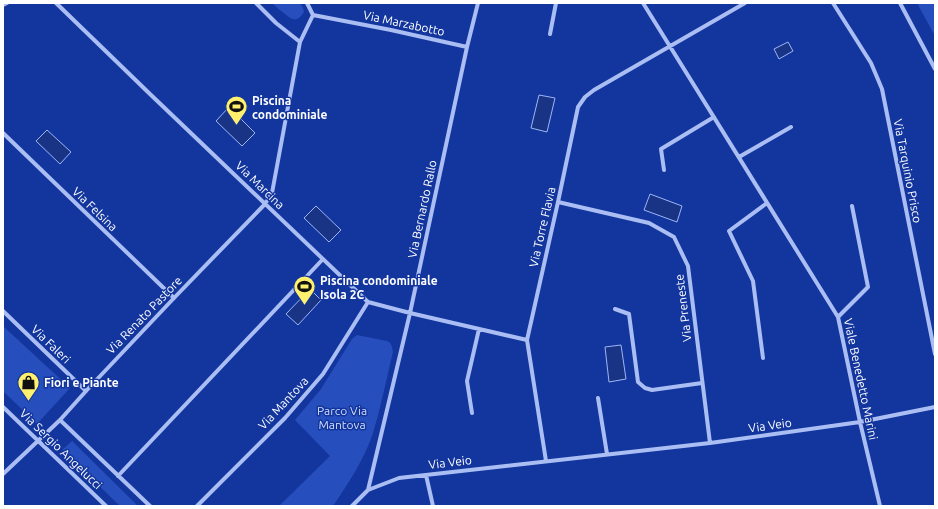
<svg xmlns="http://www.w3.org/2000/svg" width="938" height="509" viewBox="0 0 938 509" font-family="Ubuntu,sans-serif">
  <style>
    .green { fill: #264ebc }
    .water { fill: #1a3485; stroke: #9cb6f7 }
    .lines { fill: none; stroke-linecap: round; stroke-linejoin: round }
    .minor { stroke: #aabef4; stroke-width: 4 }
    .labels { text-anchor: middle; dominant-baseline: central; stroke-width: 3; stroke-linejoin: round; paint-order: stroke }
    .street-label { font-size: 12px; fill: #fff; stroke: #13369e }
    .poi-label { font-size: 12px; font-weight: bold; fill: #fff; stroke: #13369e; text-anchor: start }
    .park-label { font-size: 12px; fill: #d3defd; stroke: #13369e }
  </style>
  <rect width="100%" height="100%" fill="#13369e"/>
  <path class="green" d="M272 3H300L303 8 304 12C298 22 293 21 285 14 281 11 276 7 272 3Z
    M917 3H935V36Z
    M3 326 70 388 37 424 3 391Z
    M357 335 387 341C392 343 392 347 393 352 386 380 381 408 372 436 363 461 348 484 333 506H279L330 456 295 420 321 389 352 339Z
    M72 441 138 506H120L62 450Z"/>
  <path class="water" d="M788 42 793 51 779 59 774 49Z
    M539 95 555 98 547 132 531 128Z
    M229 107 255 133 242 146 216 121Z
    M47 130 71 152 60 164 36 141Z
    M650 194 682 206 677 222 644 210Z
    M316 206 341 230 329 242 304 218Z
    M310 289 321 300 298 325 286 314Z
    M621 345 626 379 609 382 605 347Z"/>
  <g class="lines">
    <path class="minor" d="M56 3 151 95 368 302 410 313 527 340
      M256 3 276 23 300 42 313 15 307 3
      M643 3 838 317 860 422 880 506
      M833 3 871 63 882 89 935 354
      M900 3 935 69
      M3 5 7 3
      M313 15 391 30 467 47
      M550 34 556 3
      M3 133 174 298
      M739 157 791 127
      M664 170 661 149 714 117
      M558 202 649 223 674 237 688 266 710 443
      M615 309 629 314 638 382 645 388 652 390 702 383
      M3 311 86 391
      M838 317 868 287 852 206
      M763 358 753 281 729 231 767 203
      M598 398 607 454
      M3 407 106 506
      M472 413 467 381 479 329
      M60 420 150 506
      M546 461 527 340 558 202 578 107 585 97 594 90 745 3
      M3 474 60 420 86 391 174 298 265 204 272 193 300 42
      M426 475 433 506
      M118 476 323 259
      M368 490 410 313 467 47 478 3
      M197 506 285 418 323 374 368 302
      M352 506 368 490 399 478 710 443 860 422 935 407"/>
  </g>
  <defs>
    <symbol id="stadium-pin" viewBox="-11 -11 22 30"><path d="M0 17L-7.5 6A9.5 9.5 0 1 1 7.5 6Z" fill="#fff06d" stroke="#13369e"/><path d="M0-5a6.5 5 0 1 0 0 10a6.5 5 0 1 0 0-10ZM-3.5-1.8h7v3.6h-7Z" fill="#111"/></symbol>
    <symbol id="shop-pin" viewBox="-11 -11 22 30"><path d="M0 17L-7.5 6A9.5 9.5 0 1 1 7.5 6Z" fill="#fff06d" stroke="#13369e"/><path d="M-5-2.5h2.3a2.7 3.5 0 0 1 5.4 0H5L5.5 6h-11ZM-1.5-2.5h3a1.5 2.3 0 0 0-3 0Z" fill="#111"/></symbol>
  </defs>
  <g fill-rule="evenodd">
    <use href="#stadium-pin" x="224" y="94" width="25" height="34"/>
    <use href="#stadium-pin" x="292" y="274" width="25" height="34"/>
    <use href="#shop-pin" x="16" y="370" width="25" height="34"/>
  </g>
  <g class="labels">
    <g class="street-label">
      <text transform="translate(404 23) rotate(12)">Via Marzabotto</text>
      <text transform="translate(908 171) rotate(79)">Via Tarquinio Prisco</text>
      <text transform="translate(260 185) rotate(44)">Via Marcina</text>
      <text transform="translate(95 209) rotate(44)">Via Felsina</text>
      <text transform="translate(422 209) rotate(-78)">Via Bernardo Rallo</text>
      <text transform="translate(542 227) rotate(-77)">Via Torre Flavia</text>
      <text transform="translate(683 308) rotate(-97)">Via Preneste</text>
      <text transform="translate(144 315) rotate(-46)">Via Renato Pastore</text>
      <text transform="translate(51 344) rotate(44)">Via Faleri</text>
      <text transform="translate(861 379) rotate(78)">Viale Benedetto Marini</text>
      <text transform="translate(283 403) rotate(-47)">Via Mantova</text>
      <text transform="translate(770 425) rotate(-8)">Via Veio</text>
      <text transform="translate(61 449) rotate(44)">Via Sergio Angelucci</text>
      <text transform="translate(450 462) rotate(-7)">Via Veio</text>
    </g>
    <g class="poi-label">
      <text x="252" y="100">Piscina<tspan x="252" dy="14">condominiale</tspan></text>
      <text x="320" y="280">Piscina condominiale<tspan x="320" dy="14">Isola 2C</tspan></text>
      <text x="44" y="382">Fiori e Piante</text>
    </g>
    <g class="park-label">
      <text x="342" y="410">Parco Via<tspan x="342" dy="14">Mantova</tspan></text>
    </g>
  </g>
  <rect width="938" height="509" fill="none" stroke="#ffffff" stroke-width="8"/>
</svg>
